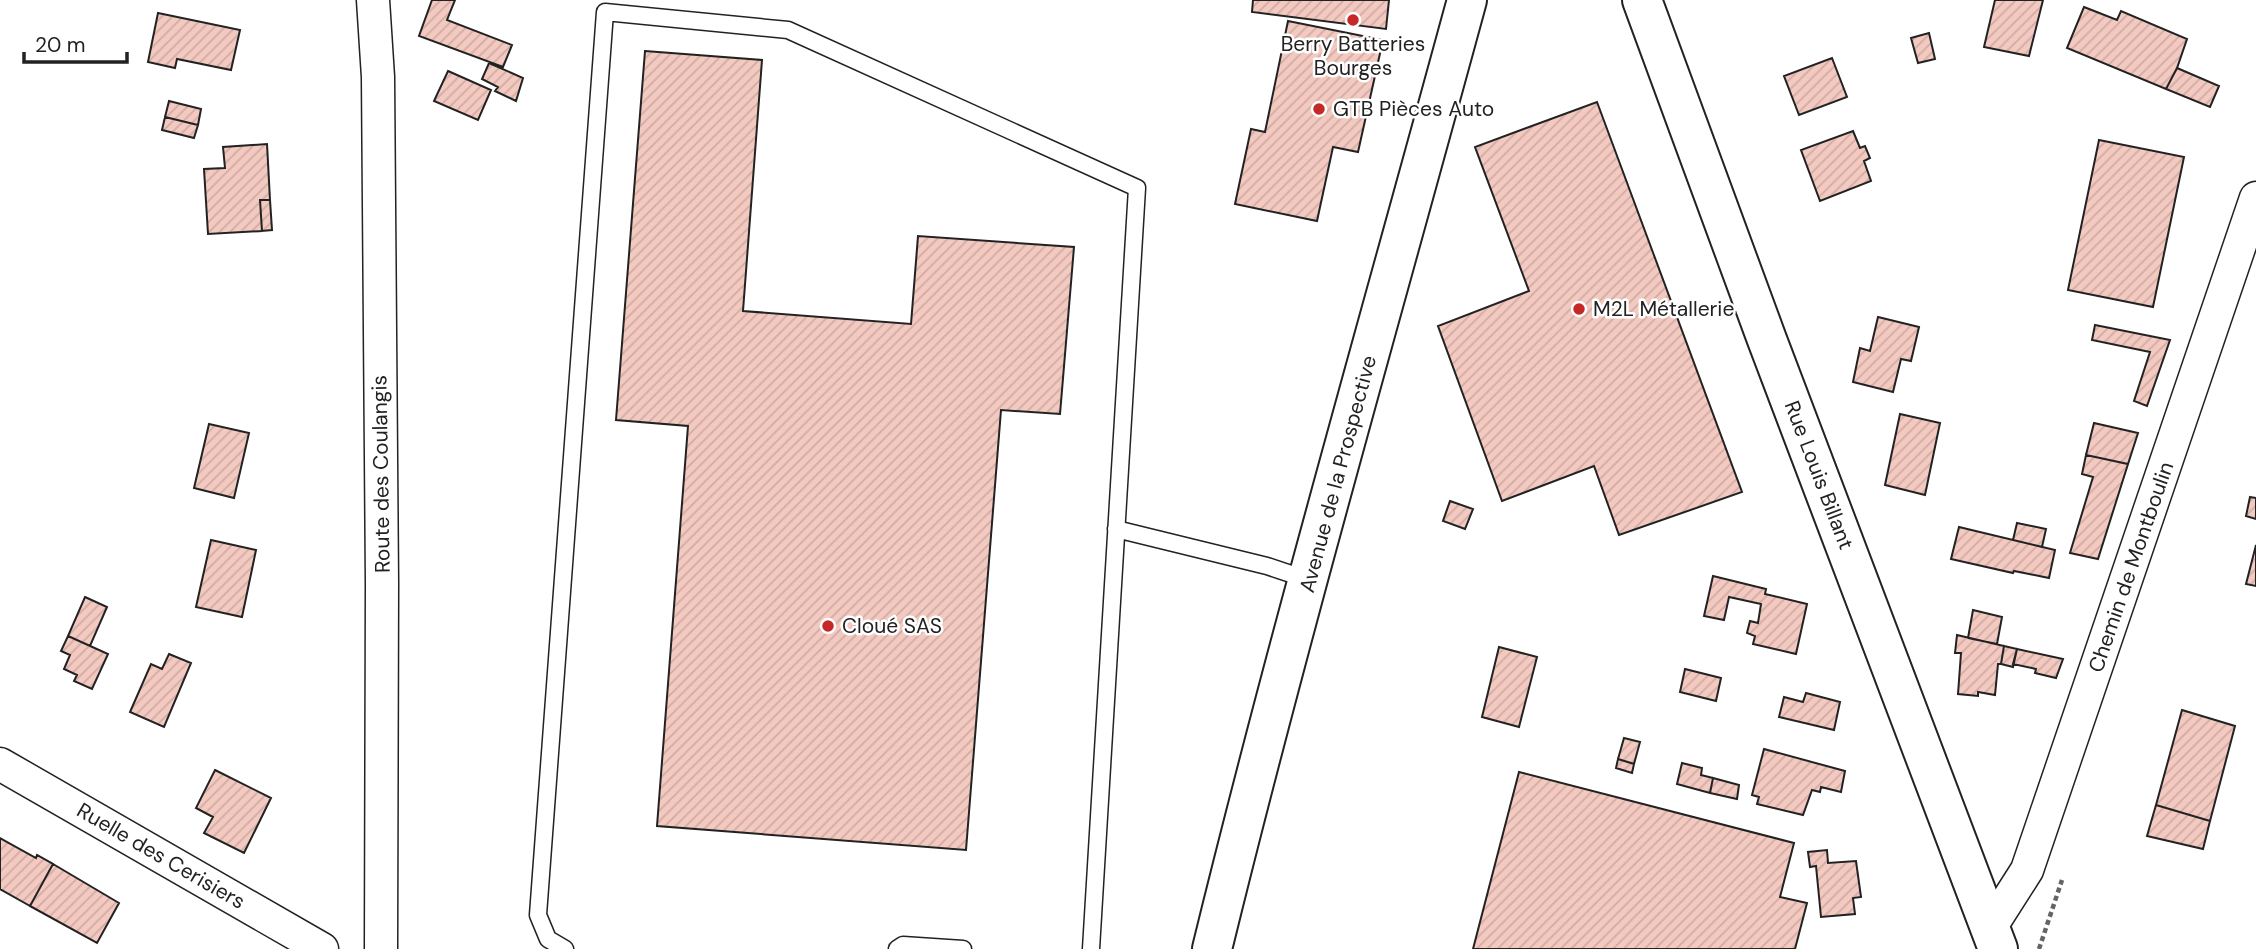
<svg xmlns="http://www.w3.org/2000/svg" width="2256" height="949" viewBox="0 0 2256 949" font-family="'DM Sans',sans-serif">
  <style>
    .building { fill: url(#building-hatch); stroke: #222; stroke-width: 2 }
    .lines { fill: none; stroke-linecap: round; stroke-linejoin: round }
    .service-casing { stroke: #222; stroke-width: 19 }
    .minor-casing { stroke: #222; stroke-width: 35 }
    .tertiary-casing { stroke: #222; stroke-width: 42 }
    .secondary-casing { stroke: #222; stroke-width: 42 }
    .path { stroke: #646464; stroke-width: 4.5; stroke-dasharray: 5 3.5; stroke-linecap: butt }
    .service { stroke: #fff; stroke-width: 16 }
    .minor { stroke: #fff; stroke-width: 32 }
    .tertiary { stroke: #fff; stroke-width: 38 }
    .secondary { stroke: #fff; stroke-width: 38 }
    .poi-dot { fill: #c62828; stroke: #fff; stroke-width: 2.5 }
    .labels { text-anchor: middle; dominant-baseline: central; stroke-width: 5; stroke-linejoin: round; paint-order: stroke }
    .poi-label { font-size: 21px; fill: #222; stroke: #fff; text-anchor: start }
    .street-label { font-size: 21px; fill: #222; stroke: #fff }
  </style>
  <defs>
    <pattern id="building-hatch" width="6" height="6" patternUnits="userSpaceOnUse" patternTransform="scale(1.75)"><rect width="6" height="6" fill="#f3c9c0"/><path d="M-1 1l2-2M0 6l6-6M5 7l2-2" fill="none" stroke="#d0aca5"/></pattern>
  </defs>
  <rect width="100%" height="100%" fill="#fff"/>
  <path class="building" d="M432 0H455L447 20 512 45 503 67 419 36Z
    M1253 0H1389L1386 29 1252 12Z
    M1995 0H2043L2029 56 1984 47Z
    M2084 7 2117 20 2121 11 2187 39 2177 68 2166 89 2067 48Z
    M158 13 240 30 231 70 177 59 175 68 148 62Z
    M1288 21 1383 40 1358 152 1333 147 1317 221 1235 204 1251 129 1265 132Z
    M1929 33 1935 59 1918 63 1911 38Z
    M645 51 762 60 743 311 911 324 918 236 1074 247 1060 414 1001 410 966 850 657 826 688 426 616 420Z
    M1832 58 1847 97 1799 115 1784 76Z
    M489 63 523 78 516 101 495 91 498 87 482 79Z
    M2177 68 2219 86 2210 107 2166 89Z
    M448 71 491 90 478 120 434 101Z
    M169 101 201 109 198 125 165 117Z
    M1597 102 1742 492 1619 535 1594 466 1502 501 1438 326 1529 291 1475 147Z
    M165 117 198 125 194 138 162 130Z
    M1853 131 1860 148 1865 146 1870 158 1864 161 1871 181 1820 201 1801 150Z
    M2099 140 2184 157 2153 307 2068 290Z
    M267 144 270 200H260L262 231 208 234 204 169 225 168 223 147Z
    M260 200H270L272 230 262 231Z
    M1878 317 1919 327 1911 361 1901 359 1893 392 1853 382 1860 348 1870 351Z
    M2095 325 2170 340 2147 406 2134 401 2150 352 2092 340Z
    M1900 414 1940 423 1925 495 1885 485Z
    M2094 423 2138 433 2128 464 2086 455Z
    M209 424 249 433 234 498 194 488Z
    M2086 455 2128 464 2098 559 2070 553 2093 477 2082 474Z
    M2250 497 2256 498V519L2246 516Z
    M1450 501 1473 509 1465 529 1443 521Z
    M2017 523 2046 529 2042 547 2013 540Z
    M1959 527 2055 550 2049 578 2014 571 2013 573 1951 559Z
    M211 540 256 550 242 617 196 607Z
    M2256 545V586L2246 584Z
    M1713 576 1766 589 1765 594 1807 604 1796 654 1753 644 1755 636 1747 633 1750 621 1758 623 1761 604 1729 597 1724 620 1704 616Z
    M85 597 107 607 90 646 68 636Z
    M1973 610 2002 617 1997 644 1968 638Z
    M1957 635 2004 646 2001 664H1998L1995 695 1978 692V696L1958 694 1961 653H1955Z
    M68 636 108 654 92 689 74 681 77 675 64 669 70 655 61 651Z
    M2004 646 2017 649 2013 667 2001 664Z
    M1499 647 1537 657 1519 727 1482 717Z
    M2017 649 2063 659 2056 678 2035 673 2036 669 2013 664Z
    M169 654 191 663 164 727 130 712 151 664 162 669Z
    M1685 669 1721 678 1716 701 1680 692Z
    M1806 693 1840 702 1834 730 1779 717 1784 697 1803 702Z
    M2182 710 2235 726 2210 821 2156 805Z
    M1624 738 1640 742 1634 764 1618 759Z
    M1764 749 1845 771 1841 792 1821 787 1820 792 1812 790 1803 815 1757 804 1759 797 1752 795Z
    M1618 759 1634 764 1632 773 1616 768Z
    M1682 763 1702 768 1701 775 1713 778 1710 793 1677 784Z
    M215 770 271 798 244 853 204 833 213 817 196 808Z
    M1519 772 1794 843 1780 897 1807 903 1795 949H1473Z
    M1713 778 1739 785 1737 799 1710 793Z
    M2156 805 2210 821 2203 849 2147 836Z
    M0 838 36 858 37 855 53 864 30 906 0 889Z
    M1827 850 1828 863 1856 861 1861 897 1853 898 1855 914 1821 917 1816 866 1810 867 1808 852Z
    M53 864 119 903 97 943 30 906Z"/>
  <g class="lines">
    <defs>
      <path id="service" d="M1116 529 1267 566 1309 580
        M565 949 548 939 538 915 605 12 788 30 1137 188 1091 949
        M897 949 903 945 963 949"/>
      <path id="minor" d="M373 0 378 77 382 584 381 949
        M0 764 322 949
        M1990 928 2027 870 2256 198"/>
      <path id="tertiary" d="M1642 0 1766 337 1998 949"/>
      <path id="secondary" d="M1212 949C1290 631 1381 316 1467 0"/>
    </defs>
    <use href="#service" class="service-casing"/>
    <use href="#minor" class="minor-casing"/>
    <use href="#tertiary" class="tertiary-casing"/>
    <use href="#secondary" class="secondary-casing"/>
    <path class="path" d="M2039 949 2062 880"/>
    <use href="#service" class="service"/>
    <use href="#minor" class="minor"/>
    <use href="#tertiary" class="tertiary"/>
    <use href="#secondary" class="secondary"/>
  </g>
  <g class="poi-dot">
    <circle cx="1353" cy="20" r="7"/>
    <circle cx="1319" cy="109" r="7"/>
    <circle cx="1579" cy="309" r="7"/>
    <circle cx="828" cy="626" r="7"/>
  </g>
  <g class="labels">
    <g class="poi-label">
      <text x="1353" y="44" text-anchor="middle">Berry Batteries<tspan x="1353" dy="24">Bourges</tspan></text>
      <text x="1333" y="109">GTB Pièces Auto</text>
      <text x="1593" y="309">M2L Métallerie</text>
      <text x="842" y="626">Cloué SAS</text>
    </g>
    <g class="street-label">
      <text transform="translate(381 474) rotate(-91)">Route des Coulangis</text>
      <text transform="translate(1338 474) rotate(-75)">Avenue de la Prospective</text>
      <text transform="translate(1819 475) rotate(69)">Rue Louis Billant</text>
      <text transform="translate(2131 567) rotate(-71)">Chemin de Montboulin</text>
      <text transform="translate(161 856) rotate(30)">Ruelle des Cerisiers</text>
    </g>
  </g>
  <path d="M24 52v10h103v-10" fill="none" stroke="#222222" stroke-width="3.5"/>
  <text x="35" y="52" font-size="21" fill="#222222" stroke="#ffffff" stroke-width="5" paint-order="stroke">20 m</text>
</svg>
